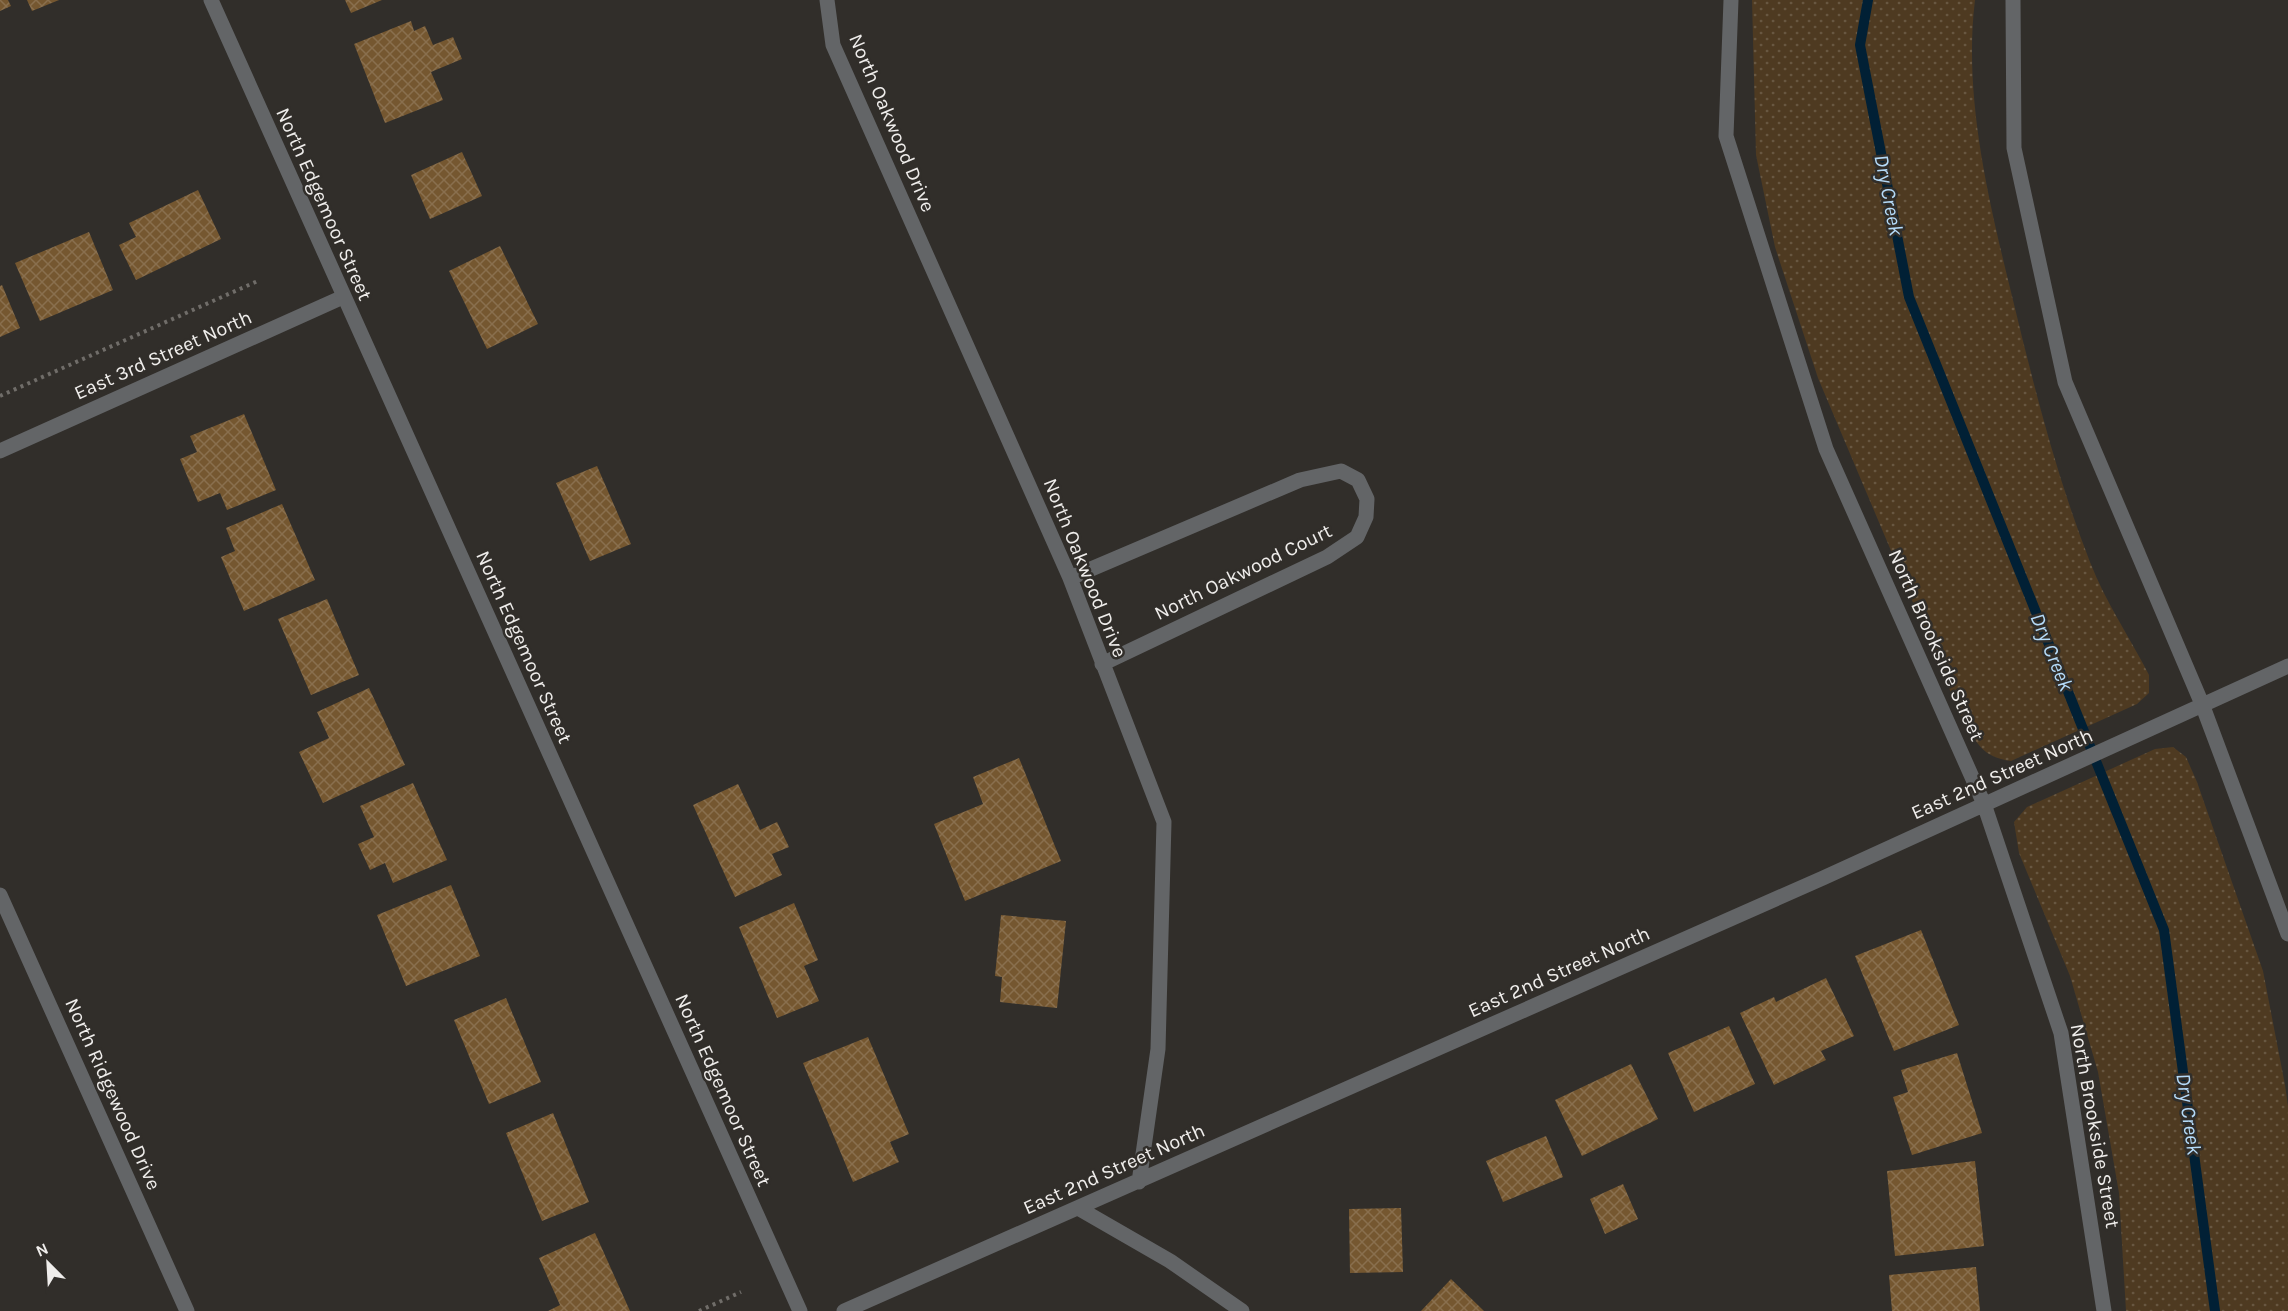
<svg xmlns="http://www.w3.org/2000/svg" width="2288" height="1311" viewBox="0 0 2288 1311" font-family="Karla,sans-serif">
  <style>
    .grass { fill: url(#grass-dots) }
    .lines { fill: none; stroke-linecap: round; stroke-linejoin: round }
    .stream { stroke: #012035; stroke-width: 10 }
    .building { fill: url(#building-cross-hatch) }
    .path { stroke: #706d69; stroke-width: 4; stroke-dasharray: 3 4.5; stroke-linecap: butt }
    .minor { stroke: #636567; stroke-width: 15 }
    .tertiary { stroke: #636567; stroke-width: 15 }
    .labels { text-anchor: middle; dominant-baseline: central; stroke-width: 5; stroke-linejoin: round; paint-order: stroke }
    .street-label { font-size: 20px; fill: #efedeb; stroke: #312e2a }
    .water-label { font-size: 21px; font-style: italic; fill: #b4daf8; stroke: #312e2a }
  </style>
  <defs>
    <pattern id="grass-dots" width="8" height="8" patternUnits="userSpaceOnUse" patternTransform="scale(1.5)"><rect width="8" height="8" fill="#4e3a21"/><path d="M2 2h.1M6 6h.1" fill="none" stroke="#685741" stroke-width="1.8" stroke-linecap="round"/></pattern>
    <pattern id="building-cross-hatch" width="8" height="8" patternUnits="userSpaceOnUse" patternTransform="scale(1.5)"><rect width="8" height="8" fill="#755730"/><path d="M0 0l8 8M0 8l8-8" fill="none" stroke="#896f4e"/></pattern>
  </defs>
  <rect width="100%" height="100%" fill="#312e2a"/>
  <path class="grass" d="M1752 0H1975C1963 97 1989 202 2012 296 2034 387 2056 475 2090 562 2105 601 2130 638 2149 675V693L2137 704 2011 761C1982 757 1978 744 1963 721L1818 378 1775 247 1756 155Z
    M2173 747 2186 757 2197 782 2263 971 2285 1085 2288 1106V1311H2126L2119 1193 2098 1072 2070 976 2019 853 2014 822 2027 807 2155 749Z"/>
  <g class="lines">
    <path class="stream" d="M1868 0 1860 45 1909 297 2164 930 2215 1311"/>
  </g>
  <path class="building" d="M0 0H8L11 6 0 11Z
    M27 0H59L32 11Z
    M345 0H382L351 13Z
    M411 21 414 31 425 26 433 45 453 37 462 59 431 72 443 100 385 123 354 44Z
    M462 152 482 196 430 219 411 175Z
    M198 190 221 239 136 280 119 245 136 237 129 223Z
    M89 232 113 290 40 321 15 263Z
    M500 246 538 324 487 349 449 271Z
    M2 285 20 328 0 337V286Z
    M244 414 276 490 227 510 220 493 198 502 180 459 197 452 190 436Z
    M597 466 631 544 590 561 556 483Z
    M282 504 315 580 244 611 221 557 235 551 226 528Z
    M327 599 359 675 311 695 278 619Z
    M369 688 405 765 323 803 299 752 329 738 317 712Z
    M1019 758 1061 861 965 901 934 824 983 804 973 777Z
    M413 783 447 860 393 883 385 863 370 870 358 844 374 837 360 806Z
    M738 784 760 830 777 822 789 847 772 854 782 875 735 897 693 805Z
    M451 885 480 956 406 986 377 915Z
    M794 903 818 960 804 966 819 1001 777 1018 739 927Z
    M1001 915 1066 921 1057 1008 1000 1002 1002 977 995 976Z
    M1921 930 1959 1025 1894 1051 1855 956Z
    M1826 978 1854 1036 1821 1051 1826 1060 1774 1085 1740 1013 1774 997 1776 1002Z
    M506 998 541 1082 489 1104 454 1020Z
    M1729 1026 1755 1084 1694 1112 1668 1053Z
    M868 1037 909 1134 890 1142 899 1162 853 1182 803 1063Z
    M1957 1053 1982 1133 1912 1155 1893 1097 1908 1092 1901 1070Z
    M1631 1064 1658 1119 1582 1156 1555 1100Z
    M553 1113 589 1202 542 1221 506 1133Z
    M1546 1136 1563 1177 1503 1202 1486 1161Z
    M1975 1161 1984 1246 1895 1256 1887 1171Z
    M1623 1184 1638 1219 1605 1234 1590 1199Z
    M1401 1208 1403 1272 1350 1273 1349 1209Z
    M595 1233 630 1311H548L560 1305 539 1258Z
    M1976 1267 1980 1311H1892L1889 1275Z
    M1451 1279 1484 1311H1421Z"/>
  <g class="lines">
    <path class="path" d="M0 396 260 280
      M699 1311 741 1292"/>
    <path class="minor" d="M827 0 833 45 1070 578 1164 822 1158 1049 1139 1182
      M1731 0 1726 136 1826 449 1984 804 2061 1033 2104 1311
      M2013 0 2014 148 2065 382 2202 704 2288 934
      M0 451 343 297
      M1070 578 1300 480 1341 471 1358 480 1367 499 1366 517 1357 537 1327 557 1102 664
      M0 895 187 1311
      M1078 1208 1170 1261 1242 1311
      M844 1311 1823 878 2288 666"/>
    <path class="tertiary" d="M211 0 800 1311"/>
  </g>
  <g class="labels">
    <g class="street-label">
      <text transform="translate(892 123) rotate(67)">North Oakwood Drive</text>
      <text transform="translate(324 204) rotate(66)">North Edgemoor Street</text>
      <text transform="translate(163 355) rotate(-24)">East 3rd Street North</text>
      <text transform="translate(1085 568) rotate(68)">North Oakwood Drive</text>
      <text transform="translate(1243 572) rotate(-26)">North Oakwood Court</text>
      <text transform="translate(1936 645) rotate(66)">North Brookside Street</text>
      <text transform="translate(524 647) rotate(66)">North Edgemoor Street</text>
      <text transform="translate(2002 774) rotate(-24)">East 2nd Street North</text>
      <text transform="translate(1559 972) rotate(-24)">East 2nd Street North</text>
      <text transform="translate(723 1090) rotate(66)">North Edgemoor Street</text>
      <text transform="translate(113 1094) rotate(66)">North Ridgewood Drive</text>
      <text transform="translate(2095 1126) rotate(80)">North Brookside Street</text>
      <text transform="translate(1114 1169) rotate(-24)">East 2nd Street North</text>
    </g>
    <g class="water-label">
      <text transform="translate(1889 195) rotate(79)">Dry Creek</text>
      <text transform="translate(2052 652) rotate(68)">Dry Creek</text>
      <text transform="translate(2189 1114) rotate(82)">Dry Creek</text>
    </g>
  </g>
  <g transform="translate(48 1263) rotate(336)" stroke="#312e2a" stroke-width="4.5" paint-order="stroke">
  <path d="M0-4.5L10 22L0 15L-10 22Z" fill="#efedeb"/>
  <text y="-9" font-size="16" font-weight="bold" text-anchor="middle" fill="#efedeb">N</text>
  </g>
</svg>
